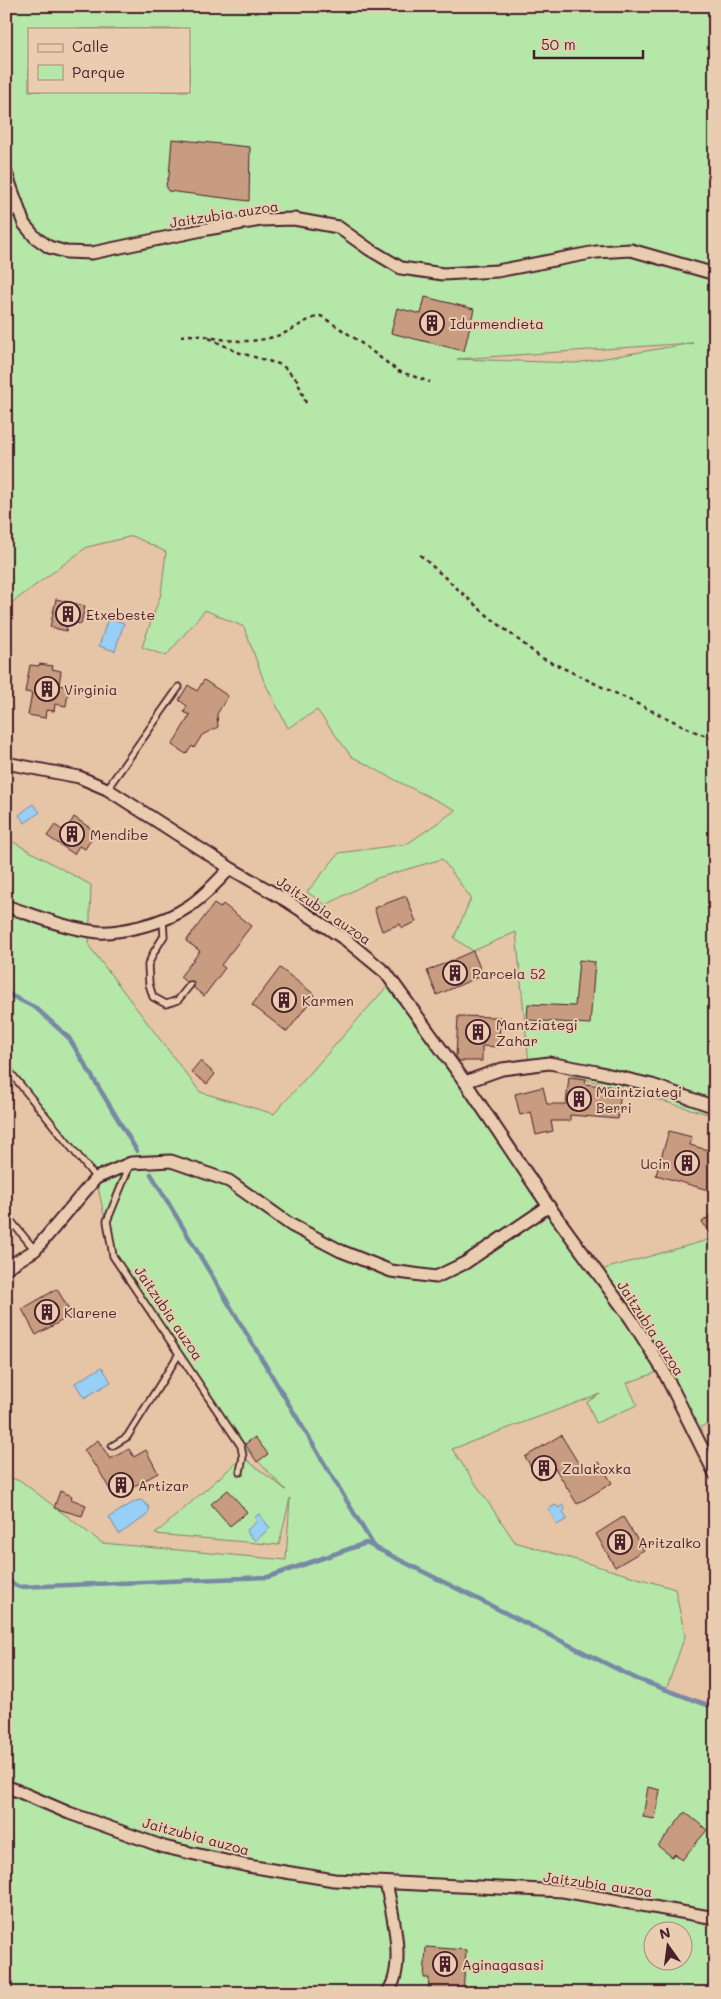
<svg xmlns="http://www.w3.org/2000/svg" width="721" height="1999" viewBox="0 0 721 1999" font-family="Mali,sans-serif">
  <style>
    .green { fill: #b4e7a8; stroke: #7f836a; fill-rule: evenodd }
    .water { fill: #97cff6; stroke: #7889a5 }
    .lines { fill: none; stroke-linecap: round; stroke-linejoin: round }
    .stream { stroke: #7889a5; stroke-width: 4.5 }
    .building { fill: #c89c80; stroke: #4a1f2b }
    .service-casing { stroke: #4a1f2b; stroke-width: 9 }
    .minor-casing { stroke: #4a1f2b; stroke-width: 15 }
    .path { stroke: #4a1f2b; stroke-width: 2.5; stroke-dasharray: 4 4; stroke-linecap: butt }
    .service { stroke: #eacdb0; stroke-width: 5.5 }
    .minor { stroke: #eacdb0; stroke-width: 11 }
    .labels { text-anchor: middle; dominant-baseline: central; stroke-width: 4; stroke-linejoin: round; paint-order: stroke }
    .street-label { font-size: 14px; fill: #4a1f2b; stroke: #eacdb0 }
    .poi-label { font-size: 14px; fill: #4a1f2b; stroke: #eacdb0; text-anchor: start }
  </style>
  <rect width="100%" height="100%" fill="#e6c4a6"/>
  <filter id="ink" filterUnits="userSpaceOnUse"><feTurbulence type="fractalNoise" baseFrequency=".02" numOctaves="2"/><feDisplacementMap in="SourceGraphic" scale="10" xChannelSelector="R" yChannelSelector="G"/><feConvolveMatrix kernelMatrix="1 2 1 2 8 2 1 2 1" color-interpolation-filters="sRGB"/></filter>
  <g filter="url(#ink)">
    <path class="green" d="M6 6H715V1116L529 1063 516 932 473 951 454 938 471 898 442 859 377 878 326 905 307 892 339 853 407 844 456 810 401 783 351 756 317 710 288 728 264 681 244 627 205 610 166 656 142 647 161 594 166 552 133 536 87 547 6 607ZM29 29H189V91H29ZM693 343 576 363 457 359 692 343Z
      M6 841 13 842 91 885 89 946 200 1092 274 1114 391 982 597 1271 715 1238V1419L694 1431 663 1370 627 1383 637 1405 596 1423 587 1402 600 1394 452 1449 515 1542 675 1589 685 1636 666 1690 715 1705V1993H6V1477L21 1481 102 1543 286 1560 290 1498 279 1545 155 1534 243 1457 286 1490 244 1447 113 1256 96 1178 6 1062ZM654 1932H684V1962H654Z"/>
    <path class="water" d="M108 618 124 623 115 651 99 646Z
      M33 804 40 812 25 823 19 815Z
      M102 1367 111 1382 84 1398 75 1383Z
      M141 1500 149 1507V1512L145 1517 119 1534 109 1517 136 1501Z
      M556 1505 558 1508 563 1505 565 1509 563 1512 567 1519 557 1525 548 1509Z
      M259 1514 270 1528 255 1541 246 1531 257 1521 255 1517Z"/>
    <g class="lines">
      <path class="stream" d="M6 993 36 1008 69 1038 137 1151
        M151 1174 375 1548
        M6 1580 19 1587 268 1577 366 1543 637 1679 715 1708"/>
    </g>
    <path class="building" d="M172 139 250 147 249 201 168 191 166 184 169 176Z
      M425 297 474 309 464 351 391 333 397 308 421 314Z
      M56 599 85 606 81 624 68 621 66 631 50 627Z
      M39 664 53 666 52 669 61 671 59 685 69 687 66 706 55 704 54 711 46 710 45 718 28 715 32 693 25 692 30 665 39 666Z
      M204 680 228 696 217 714 218 727 202 735 194 748 192 746 186 754 172 745 190 715 184 712 187 706 179 700 188 685 197 691Z
      M74 817 96 832 85 849 79 846 74 854 47 836 55 825 65 832Z
      M406 896 416 922 402 928 400 924 382 931 374 908Z
      M214 904 220 908 223 904 251 926 221 965 225 968 204 996 194 988V984L193 981 186 982 180 977 200 951 186 941Z
      M473 951 483 975 437 995 427 971Z
      M579 960 595 962 590 1024 527 1020 528 1004 575 1006Z
      M280 968 315 995 287 1032 252 1005Z
      M458 1016 500 1017 499 1047 482 1046V1061H459L456 1057Z
      M200 1061 215 1074 207 1084 191 1072Z
      M569 1077 586 1079 585 1084 621 1088 618 1119 570 1115V1121H551L553 1131 536 1135 531 1112 520 1115 515 1094 543 1087 547 1104H566Z
      M669 1131 692 1137 690 1145 715 1152V1192L656 1175Z
      M715 1212V1239L702 1222Z
      M57 1289 72 1315 36 1335 22 1309Z
      M561 1435 583 1471 599 1462 612 1483 577 1504 555 1468 539 1479 525 1457Z
      M255 1437 268 1454 257 1462 245 1444Z
      M98 1440 110 1459 129 1449 134 1457 146 1450 158 1473 114 1497 96 1465 95 1466 84 1450Z
      M228 1490 247 1512 230 1526 211 1504Z
      M60 1491 72 1496 71 1499 86 1505 82 1516 54 1508Z
      M623 1517 644 1550 615 1567 596 1534Z
      M648 1787 660 1790 655 1819 643 1817Z
      M685 1812 707 1830 682 1860 675 1854 672 1857 658 1846Z
      M426 1947 466 1950 463 1993 428 1992 429 1978H424Z"/>
    <g class="lines">
      <defs>
        <path id="service" d="M107 789 179 687
          M163 921 164 936 154 952 148 965 149 984 153 997 166 1004 178 1000 190 985
          M6 1067 96 1178
          M130 1165 107 1221 113 1256 241 1446 243 1457 240 1472
          M6 1215 35 1250
          M112 1446 127 1437 179 1354"/>
        <path id="minor" d="M6 173 24 224 35 237 49 247 66 252 92 253 207 229 261 220 294 219 338 227 369 249 401 268 443 274 497 271 596 252 631 250 715 274
          M6 215 17 203
          M6 763 79 777 107 789 230 868C201 900 182 917 139 927 126 930 111 933 98 932 67 929 36 916 6 906
          M230 868 287 901 346 940 386 973 465 1082 545 1201 631 1319 663 1370 715 1474
          M465 1082 502 1069 549 1063 597 1072 652 1085 715 1107
          M6 1268 35 1250 96 1178 131 1163 171 1161 229 1181 291 1225 341 1251 391 1271 436 1277 465 1263 549 1206
          M6 1786 69 1813 164 1847 248 1866 334 1880 563 1891 715 1918
          M386 1883C392 1911 407 1969 387 1993"/>
      </defs>
      <use href="#service" class="service-casing"/>
      <use href="#minor" class="minor-casing"/>
      <path class="path" d="M181 336 189 335 205 336
        M205 336C231 342 257 344 282 334 296 329 307 318 321 316L353 337 398 371 430 382
        M209 338 237 352 282 365 297 380 306 403
        M420 555 482 611 540 657 698 733 715 739"/>
      <use href="#service" class="service"/>
      <use href="#minor" class="minor"/>
    </g>
  </g>
  <defs>
    <symbol id="building-ring" viewBox="-11 -11 22 22"><circle r="9.5" fill="#eacdb0" stroke="#4a1f2b" stroke-width="1.5"/><path d="M-4-6H4V6H1V3H-1V6H-4ZM-2.5-4.3h1.7v1.8h-1.7ZM.8-4.3h1.7v1.8H.8ZM-2.5-1h1.7V.8h-1.7ZM.8-1h1.7V.8H.8Z" fill="#4a1f2b"/></symbol>
  </defs>
  <g fill-rule="evenodd">
    <use href="#building-ring" x="418" y="309" width="28" height="28"/>
    <use href="#building-ring" x="54" y="600" width="28" height="28"/>
    <use href="#building-ring" x="33" y="675" width="28" height="28"/>
    <use href="#building-ring" x="58" y="820" width="28" height="28"/>
    <use href="#building-ring" x="441" y="959" width="28" height="28"/>
    <use href="#building-ring" x="270" y="986" width="28" height="28"/>
    <use href="#building-ring" x="464" y="1018" width="28" height="28"/>
    <use href="#building-ring" x="565" y="1085" width="28" height="28"/>
    <use href="#building-ring" x="673" y="1149" width="28" height="28"/>
    <use href="#building-ring" x="33" y="1298" width="28" height="28"/>
    <use href="#building-ring" x="530" y="1454" width="28" height="28"/>
    <use href="#building-ring" x="107" y="1471" width="28" height="28"/>
    <use href="#building-ring" x="606" y="1528" width="28" height="28"/>
    <use href="#building-ring" x="431" y="1950" width="28" height="28"/>
  </g>
  <g class="labels">
    <g class="street-label">
      <text transform="translate(224 214) rotate(-9)">Jaitzubia auzoa</text>
      <text transform="translate(324 910) rotate(34)">Jaitzubia auzoa</text>
      <text transform="translate(169 1313) rotate(56)">Jaitzubia auzoa</text>
      <text transform="translate(651 1328) rotate(57)">Jaitzubia auzoa</text>
      <text transform="translate(196 1836) rotate(15)">Jaitzubia auzoa</text>
      <text transform="translate(598 1884) rotate(8)">Jaitzubia auzoa</text>
    </g>
    <g class="poi-label">
      <text x="450" y="323">Idurmendieta</text>
      <text x="86" y="614">Etxebeste</text>
      <text x="64" y="689">Virginia</text>
      <text x="90" y="834">Mendibe</text>
      <text x="472" y="973">Parcela 52</text>
      <text x="302" y="1000">Karmen</text>
      <text x="496" y="1024">Mantziategi<tspan x="496" dy="16">Zahar</tspan></text>
      <text x="596" y="1091">Maintziategi<tspan x="596" dy="16">Berri</tspan></text>
      <text x="670" y="1163" text-anchor="end">Ucin</text>
      <text x="64" y="1312">Klarene</text>
      <text x="562" y="1468">Zalakoxka</text>
      <text x="138" y="1485">Artizar</text>
      <text x="638" y="1542">Aritzalko</text>
      <text x="462" y="1964">Aginagasasi</text>
    </g>
  </g>
  <rect width="721" height="1999" fill="none" stroke="#eacdb0" stroke-width="25"/>
  <rect x="12" y="12" width="696" height="1974" fill="none" stroke="#4a1f2b" stroke-width="2" filter="url(#ink)"/>
  <rect x="28" y="28" width="162" height="65" fill="#eacdb0" stroke="#aa877b"/>
  <rect x="38" y="44" width="25" height="8" fill="#eacdb0" stroke="#aa877b"/>
  <text x="72" y="52" font-size="15" fill="#4a1f2b">Calle</text>
  <rect x="38" y="65" width="25" height="15" fill="#b4e7a8" stroke="#aa877b"/>
  <text x="72" y="78" font-size="15" fill="#4a1f2b">Parque</text>
  <g transform="translate(668 1946) rotate(346)"><circle r="24" fill="#eacdb0" stroke="#aa877b"/>
  <path d="M0-4L9 19L0 12L-9 19Z" fill="#4a1f2b"/>
  <text y="-8" font-size="14" font-weight="bold" text-anchor="middle" fill="#4a1f2b">N</text>
  </g>
  <path d="M534 50v8h109v-8" fill="none" stroke="#4a1f2b" stroke-width="2.5"/>
  <text x="541" y="50" font-size="15" fill="#4a1f2b" stroke="#eacdb0" stroke-width="4" paint-order="stroke">50 m</text>
</svg>
